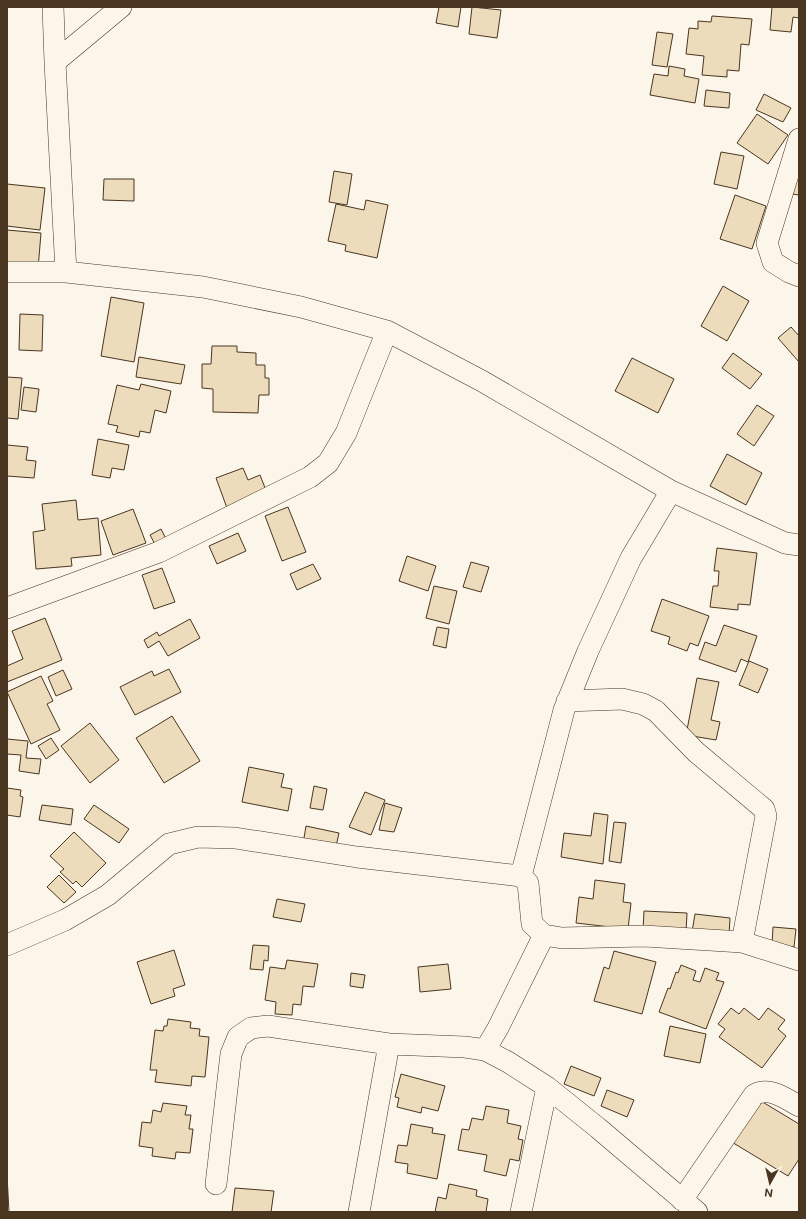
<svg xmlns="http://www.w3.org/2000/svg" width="806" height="1219" viewBox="0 0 806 1219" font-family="'Public Sans',sans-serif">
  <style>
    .building { fill: #ecdcbc; stroke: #4a3520 }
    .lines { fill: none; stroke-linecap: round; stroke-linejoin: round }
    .street-casing { stroke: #4a3520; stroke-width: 22 }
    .street { stroke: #fbf6e9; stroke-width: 21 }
  </style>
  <rect width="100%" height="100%" fill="#fbf6e9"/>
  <path class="building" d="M439 7H461L458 27 436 23Z
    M472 7 501 10 497 38 469 34Z
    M772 7H799V18L793 17 791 32 770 30Z
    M712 16 752 19 749 45 741 44 739 71 727 70V77L702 75 704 56 686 54 689 28 698 29V21L711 22Z
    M657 32 673 34 667 67 652 65Z
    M669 66 685 69 684 76 699 79 695 103 650 95 654 74 668 76Z
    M706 90 730 93 729 108 704 106Z
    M764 94 791 108 783 122 756 110Z
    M757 114 788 135 768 164 737 143Z
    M721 152 744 156 737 189 714 184Z
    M799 167V195L792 194Z
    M334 171 352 174 347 205 329 202Z
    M104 179H134V201L103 200Z
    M7 184 45 188 40 230 7 226Z
    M735 195 766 206 752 249 720 239Z
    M366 200 388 205 377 258 345 251 346 245 328 241 336 204 364 210Z
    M7 230 41 233 38 269 7 267Z
    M723 286 749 301 727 341 701 326Z
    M111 297 144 303 134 362 101 356Z
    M20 314 43 315 42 351 19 350Z
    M791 327 799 336V362L778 338Z
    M212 346H237V352L256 353V365H265V378H269V395H259L258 413 213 412V389L202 388V364H211Z
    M733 353 762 374 750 389 722 368Z
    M139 357 185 365 181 384 136 377Z
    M632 358 674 379 658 413 615 391Z
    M7 377 22 378 18 419 7 418Z
    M141 384 171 391 166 413 155 410 150 433 140 431 139 437 116 432 118 426 108 424 117 385 139 390Z
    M24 387 39 389 36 412 21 410Z
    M757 405 774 416 754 446 737 434Z
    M98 439 129 445 124 470 112 468 110 478 92 475Z
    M7 445 28 447 26 460 36 461 34 478 7 476Z
    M727 454 762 473 746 505 710 486Z
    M243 468 248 480 260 475 267 493 227 508 216 478Z
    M76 500 78 520 98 518 101 555 71 558 72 566 36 569 33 532 45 530 42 504Z
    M288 507 306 552 282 561 265 516Z
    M133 509 146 543 113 555 101 521Z
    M161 529 166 539 156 546 150 535Z
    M238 533 246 551 217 564 209 546Z
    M717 548 757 553 750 605 738 604V610L710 607 713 586H718L719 571H714Z
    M407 556 436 566 428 591 399 581Z
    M471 562 489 567 481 592 463 587Z
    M313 564 321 579 297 590 290 574Z
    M162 568 175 602 154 609 142 575Z
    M434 586 457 591 449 624 426 618Z
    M662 599 709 616 698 646 690 643 687 651 668 644 670 637 651 631Z
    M45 618 62 660 7 682V666L23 659 12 631Z
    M190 619 200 638 168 656 159 641 148 648 144 640 157 632 159 636Z
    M724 625 757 636 748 662 741 659 736 672 699 659 705 642 716 646Z
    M437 627 449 629 446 648 433 645Z
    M749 661 768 669 758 693 739 685Z
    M169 669 181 692 135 715 120 687 152 671 154 676Z
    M63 670 72 689 56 696 48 677Z
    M41 676 53 701 47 704 60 730 31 744 7 692Z
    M697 678 719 682 711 720 720 722 716 740 686 735Z
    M172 716 200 761 164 783 136 738Z
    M90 723 119 760 90 783 61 746Z
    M51 738 59 750 46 759 38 746Z
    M7 739 28 741 26 758 41 759 39 774 19 771 21 755 7 754Z
    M249 767 284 774 281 787 292 789 288 811 242 802Z
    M314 786 327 789 323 810 310 808Z
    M7 788 21 790 20 796 23 797 20 817 7 815Z
    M365 792 385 800 371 835 349 827Z
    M385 803 402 808 394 832 379 830Z
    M42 805 73 809 71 825 39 820Z
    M94 805 129 829 119 843 84 819Z
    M594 813 608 815 603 864 561 857 564 833 591 836Z
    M614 822 626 823 621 863 609 861Z
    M306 826 339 833 335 851 303 844Z
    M74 832 106 863 82 887 76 881 73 884 60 872 64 869 50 856Z
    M59 875 76 892 64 903 47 887Z
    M595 880 625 884 623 902 631 903 628 929 576 923 579 897 593 899Z
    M277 899 305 904 301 922 273 917Z
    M644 911 687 913 686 932 643 930Z
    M695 914 730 918 729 936 692 932Z
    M773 927 796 929 794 947 772 945Z
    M253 945 269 946 268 961 264 960 263 970 250 969Z
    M174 950 185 985 173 989 175 996 151 1004 137 962Z
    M614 951 656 962 642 1014 594 1001 604 967 609 969Z
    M287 960 318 964 314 987 303 986 301 1005 293 1004 292 1015 275 1014 276 1002 265 1000 270 967 285 969Z
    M448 964 451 989 420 992 418 967Z
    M681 965 696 971 693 980 700 982 705 968 719 973 716 980 724 982 706 1029 659 1012 668 988 670 989 676 972 678 973Z
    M351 973 365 975 363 988 350 986Z
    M731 1008 739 1014 744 1008 759 1020 768 1008 785 1020 778 1029 786 1036 762 1068 719 1037 725 1029 718 1024Z
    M168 1019 191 1022 190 1028 200 1029 199 1036 209 1037 205 1077 192 1076 191 1086 155 1082 157 1070H150L155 1030 163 1031 164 1026H167Z
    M670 1026 706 1034 700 1063 664 1056Z
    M571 1066 601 1078 594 1096 564 1084Z
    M401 1074 445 1086 438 1111 422 1107 421 1113 397 1107 399 1098 395 1097Z
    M607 1090 634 1100 627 1117 601 1106Z
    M756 1098 799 1124V1159L788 1176 730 1141Z
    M163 1103 187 1106 185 1115H191L189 1129H193L190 1153 176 1152 175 1159 152 1156 153 1148 139 1146 142 1122 151 1123 153 1110 161 1112Z
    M486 1106 509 1110 507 1123 521 1126 518 1139 523 1140 519 1161 510 1159 506 1176 484 1171 487 1155 458 1150 462 1129 469 1130 472 1118 483 1120Z
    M411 1124 433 1128 432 1133 445 1135 437 1179 407 1173 408 1164 395 1162 398 1145 407 1146Z
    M7 1175 9 1212H7Z
    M449 1184 477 1190 476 1196 488 1199 486 1212H435L438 1197 446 1199Z
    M235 1188 274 1191 271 1212H228H232Z"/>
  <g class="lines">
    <defs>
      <path id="street" d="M53 7 55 62 66 272
        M55 62 121 7
        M799 139 767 243 773 262 789 272 799 276
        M7 272H66L203 287 301 307 387 331 482 381 671 491 785 543 799 545
        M7 608 159 552 310 477 328 463 346 433 387 331
        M567 701 622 699 643 704 656 711 696 752 764 809 766 816 742 942
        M521 876 564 710 588 651 631 558 671 491
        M7 945 65 920 108 895 169 844 198 837 235 838 357 857 521 876 528 883 532 924 544 935 562 938 644 936 726 941 742 942 799 960
        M485 1050 498 1028 544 935
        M216 1184 231 1054 238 1037 251 1028 268 1026 389 1044 465 1047 485 1050 508 1062 547 1087 598 1128 697 1212
        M682 1200 754 1095C769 1086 785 1098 799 1106
        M359 1212 389 1044
        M521 1212 547 1087"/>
    </defs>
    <use href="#street" class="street-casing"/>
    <use href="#street" class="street"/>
  </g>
  <rect width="806" height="1219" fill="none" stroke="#4a3520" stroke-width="16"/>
  <g transform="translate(770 1183) rotate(188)" stroke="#fbf6e9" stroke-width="3" paint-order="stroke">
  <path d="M0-3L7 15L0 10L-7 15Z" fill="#4a3520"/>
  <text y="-6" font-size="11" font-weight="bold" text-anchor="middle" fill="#4a3520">N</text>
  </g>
</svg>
